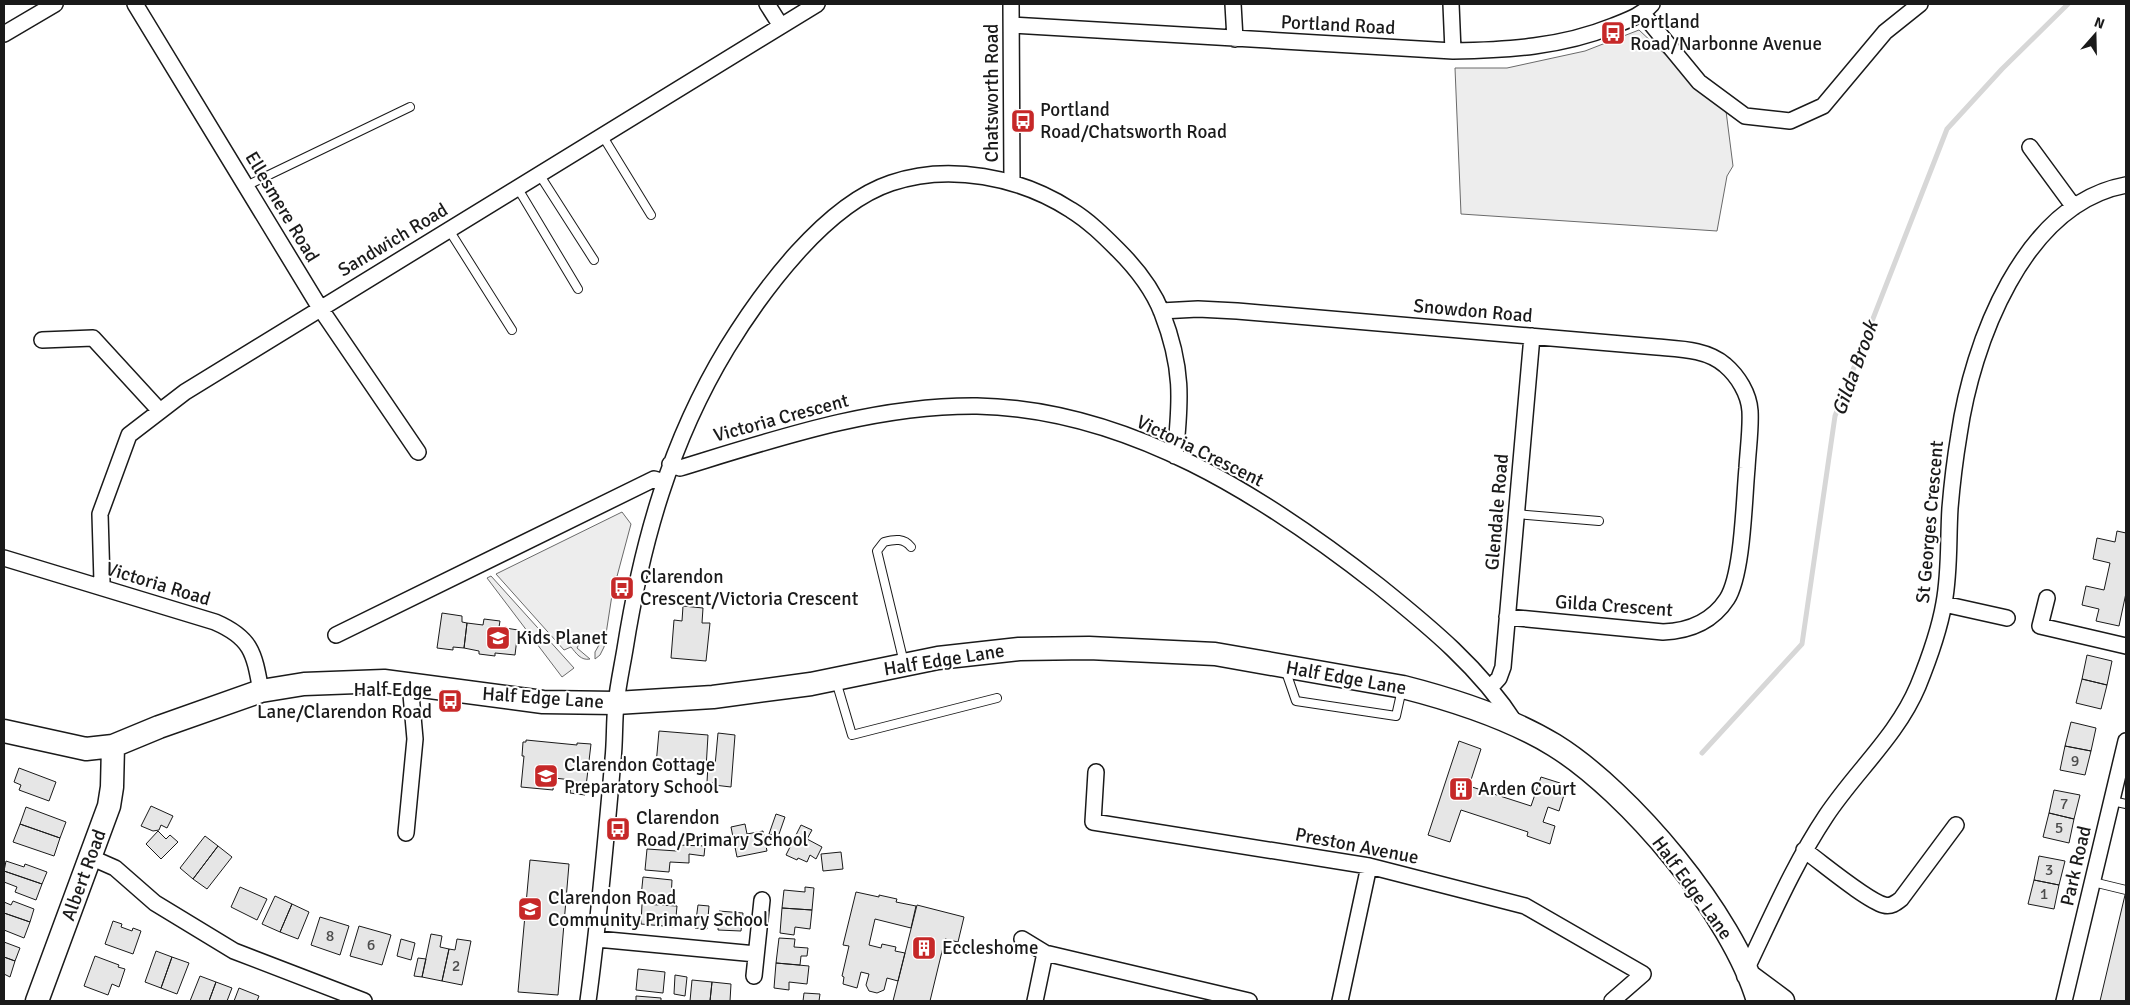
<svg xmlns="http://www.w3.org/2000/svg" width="2130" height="1005" viewBox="0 0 2130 1005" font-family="Signika,sans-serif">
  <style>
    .green { fill: #ededed; stroke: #6a6a6a }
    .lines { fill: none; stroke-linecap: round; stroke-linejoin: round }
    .stream { stroke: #d7d7d7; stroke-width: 5 }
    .building { fill: #e6e6e6; stroke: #1a1a1a }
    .service-casing { stroke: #1a1a1a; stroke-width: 10 }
    .minor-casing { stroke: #1a1a1a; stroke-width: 18 }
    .secondary-casing { stroke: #1a1a1a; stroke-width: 25 }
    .service { stroke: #fff; stroke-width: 8 }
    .minor { stroke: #fff; stroke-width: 15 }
    .secondary { stroke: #fff; stroke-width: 22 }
    .labels { text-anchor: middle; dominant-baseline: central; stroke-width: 4; stroke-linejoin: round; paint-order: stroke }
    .number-label { font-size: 16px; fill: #4d4d4d }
    .poi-label { font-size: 19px; fill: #1a1a1a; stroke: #fff; text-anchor: start }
    .street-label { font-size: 19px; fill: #1a1a1a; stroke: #fff }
    .water-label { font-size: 20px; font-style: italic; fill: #1a1a1a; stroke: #fff }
  </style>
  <rect width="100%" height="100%" fill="#fff"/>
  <path class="green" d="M1639 30 1726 111 1733 166 1727 176 1717 231 1461 214 1455 68H1507L1585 51Z
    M622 512 631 524 612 595 604 647 600 655 595 659V652L599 645 596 640 589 644 580 642 577 648 590 659C581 661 576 653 571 647L564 650 496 574Z
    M491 576 574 668 562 677 487 578Z"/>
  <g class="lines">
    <path class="stream" d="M1702 753 1802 644 1835 416 1947 129 2002 69 2068 4"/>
  </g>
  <path class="building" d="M2117 531 2126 533V593L2119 626 2096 621 2099 609 2082 605 2086 586 2104 590 2110 563 2093 559 2097 538 2115 542Z
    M683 606 703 608 702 623H710L706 661 671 658 674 620 682 621Z
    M442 613 462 616V622L467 623 464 648 453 647V650L437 648Z
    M484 619 500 621 499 627 518 630 515 655 495 653V656L479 654V651L464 648 467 623 483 625Z
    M2087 655 2112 661 2107 685 2082 679Z
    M2082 679 2107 685 2101 709 2076 703Z
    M2071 722 2096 728 2091 751 2065 746Z
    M659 731 708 735 706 769 656 765Z
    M718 733 735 735 731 787 714 785V783L707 782 708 765 715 766Z
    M526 740 577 745V743L591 744 585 795 570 793 572 780 554 778 553 790 521 787 524 756H522L523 742H526Z
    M1459 741 1481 749 1469 786 1531 806 1541 777 1560 783 1557 793 1564 795 1559 811 1548 807 1543 822 1555 826 1550 844 1527 836 1528 832 1461 810 1450 842 1428 835Z
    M2065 746 2091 751 2085 775 2060 770Z
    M19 768 56 782 49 801 19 790 21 785 14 782Z
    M2054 790 2080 795 2074 819 2049 813Z
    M151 806 173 816 167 828 161 825 159 830 153 831 141 826Z
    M26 807 66 822 60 838 20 824Z
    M2049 813 2074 819 2069 843 2043 837Z
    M776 814 785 817 778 837 769 834Z
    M20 824 60 838 54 856 13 842Z
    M745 824 747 834 763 831 767 851 737 857 731 827Z
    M801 825 812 830 807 839 822 847 816 859 810 855 807 862 798 858 797 860 786 855Z
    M158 831 166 839 170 835 178 842 161 859 146 844Z
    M205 836 218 846 193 879 180 868Z
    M678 845 705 846 704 856 689 854V863L670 862 669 872 645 870 647 849 677 851Z
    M218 846 232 857 207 889 193 879Z
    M841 852 843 869 823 871 821 854Z
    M2039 856 2065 861 2059 885 2034 880Z
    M530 860 569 864 558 995 518 992Z
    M6 861 24 867 25 864 47 872 42 884 4 871Z
    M4 871 42 884 36 900 15 892 17 887 4 882Z
    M643 877 672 880 671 899 641 897Z
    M2034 880 2059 885 2054 909 2028 904Z
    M240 887 267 899 257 920 231 907Z
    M805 887 814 888 812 910 782 908 784 890 805 892Z
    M856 892 879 897V895L897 899 896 902 916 906 911 928 875 919 869 945 881 948 882 944 896 947 895 951 905 953 898 981 887 978 884 990 877 993 869 991 866 985 869 974 861 972 857 988 843 984 844 977 842 976 849 946 843 945Z
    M2125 895H2126V1001H2100Z
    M275 896 292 904 280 932 262 924Z
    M13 901 34 909 30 922 4 913V902L11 905Z
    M292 904 309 912 298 939 280 932Z
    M642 904 677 906 675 927 641 924Z
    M698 905 709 906 707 929 695 928Z
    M917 905 964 917 958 942 945 939 930 1001H893Z
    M782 908 812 910 810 929 795 927 794 935 780 933Z
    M719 911 743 913 741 931 718 930Z
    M4 913 30 922 24 938 4 930Z
    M320 917 349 926 340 955 311 945Z
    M113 921 122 924 121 927 132 931 133 928 141 931 133 954 105 944Z
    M359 926 391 935 382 965 350 956Z
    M431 934 442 936 440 947 449 949 442 981 422 977Z
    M779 938 795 939 794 947 808 948 807 956H801L800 965 776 963Z
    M401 939 415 943 411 960 397 956Z
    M457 939 471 941 462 985 442 981 449 949 455 950Z
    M4 942 20 948 15 961 4 957Z
    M156 951 172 957 161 988 145 982Z
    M95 956 119 965 118 967 125 969 119 987 112 984 108 995 84 986Z
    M4 957 15 961 10 977 4 974Z
    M172 957 189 963 177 994 161 988Z
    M418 958 426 959 422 977 414 976Z
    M776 963 809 966 807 984 789 982V990L774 988Z
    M638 969 665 972 663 993 636 990Z
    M675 975 687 977 685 996 674 994Z
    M200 976 216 982 209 1001H190Z
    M692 980 712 982 710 1001H690Z
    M216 982 232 988 227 1001H209Z
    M712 982 731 984 730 1001H710Z
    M239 988 259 996 257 1001H234Z
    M804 993 820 994 819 1001H803Z
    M636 996 661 998V1001H636Z"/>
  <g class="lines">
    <defs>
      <path id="service" d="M602 135 651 215
        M539 174 594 260
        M246 186 410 107
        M517 187 578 289
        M449 230 512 330
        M1516 514 1599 521
        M904 663 877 551 884 542C895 539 904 538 911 547
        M1285 669 1296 701 1396 716 1402 689
        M836 681 852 735 997 698
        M2112 801 2126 804
        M2093 882 2126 890"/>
      <path id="minor" d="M135 4 320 308 418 452
        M767 4 781 26
        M1011 4 1012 183
        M1233 4 1235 39
        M1451 4 1453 51
        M1643 14 1699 82 1745 116 1790 121 1823 106 1885 32 1920 4
        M1012 25 1453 51C1508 50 1561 47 1613 26 1628 20 1641 16 1652 4
        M4 34 55 4
        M2030 147 2074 207
        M1161 311 1198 309 1237 311 1657 347C1679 349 1707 349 1725 365 1738 376 1749 394 1750 411 1751 429 1748 449 1747 468 1744 499 1743 574 1727 599 1712 622 1689 631 1663 632L1507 617
        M42 340 93 338 160 411
        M670 464 680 468C778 438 875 405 977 406 1128 409 1264 496 1379 586 1430 627 1480 668 1516 724
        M4 558 215 622C252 638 254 653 261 691
        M101 587 102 582 100 514 129 435 185 392 817 4
        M2047 598 2040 626 2126 646
        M1944 604 2007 618
        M336 635 654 479 664 482
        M1490 688 1499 678 1503 667 1532 336
        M1096 772 1093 822 1369 866 1525 906 1643 974 1612 1001
        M406 833 415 739 410 683
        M1804 850C1821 862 1866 900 1884 905 1891 907 1896 903 1901 899L1956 825
        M90 857 115 868 155 903 234 951 364 1001
        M597 939 756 954
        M1022 939 1045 953 1249 1001
        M1746 970C1771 918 1794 864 1826 816 1855 772 1897 736 1918 686 1929 659 1939 632 1944 603 1950 571 1948 540 1950 508 1952 484 1955 459 1959 435 1972 344 2023 204 2126 185
        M754 976 762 900
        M588 1001C599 921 606 840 613 759 615 741 614 722 616 704 618 685 622 667 625 649 642 542 670 442 727 348 762 291 825 205 891 183 949 163 1020 177 1071 210 1089 221 1104 236 1118 250 1136 268 1153 290 1162 313 1183 367 1181 400 1175 456
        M1035 1001 1045 953
        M1340 1001 1369 866
        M2064 1001 2126 741"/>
      <path id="secondary" d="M4 731 86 749 113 746 159 727 261 691 304 684 384 681 543 702 616 703 713 697 811 684 938 658 1019 649 1089 648 1215 654 1403 687C1454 700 1508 717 1554 745 1630 792 1733 915 1758 1001
        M1748 975 1783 1001
        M37 1001 109 806 112 787 113 746"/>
    </defs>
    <use href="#service" class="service-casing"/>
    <use href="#minor" class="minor-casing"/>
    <use href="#secondary" class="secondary-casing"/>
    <use href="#service" class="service"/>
    <use href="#minor" class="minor"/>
    <use href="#secondary" class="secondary"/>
  </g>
  <defs>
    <symbol id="bus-square" viewBox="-11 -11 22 22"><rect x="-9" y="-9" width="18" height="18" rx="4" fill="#c62828" stroke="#fff"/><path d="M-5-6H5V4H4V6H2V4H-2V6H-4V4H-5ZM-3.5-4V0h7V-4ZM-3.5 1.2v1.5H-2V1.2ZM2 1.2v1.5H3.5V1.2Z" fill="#fff"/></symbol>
    <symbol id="school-square" viewBox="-11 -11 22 22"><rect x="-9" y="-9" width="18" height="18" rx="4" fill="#c62828" stroke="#fff"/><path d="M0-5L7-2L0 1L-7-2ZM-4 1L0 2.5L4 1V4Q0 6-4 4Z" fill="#fff"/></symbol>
    <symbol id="building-square" viewBox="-11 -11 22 22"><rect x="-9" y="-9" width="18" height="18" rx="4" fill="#c62828" stroke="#fff"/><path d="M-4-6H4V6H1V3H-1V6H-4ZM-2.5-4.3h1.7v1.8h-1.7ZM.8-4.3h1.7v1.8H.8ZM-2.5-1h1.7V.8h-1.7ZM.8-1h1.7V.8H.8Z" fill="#fff"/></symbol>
  </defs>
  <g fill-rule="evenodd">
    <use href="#bus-square" x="1599" y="19" width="28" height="28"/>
    <use href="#bus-square" x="1009" y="107" width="28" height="28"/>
    <use href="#bus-square" x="608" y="574" width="28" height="28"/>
    <use href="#school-square" x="484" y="624" width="28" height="28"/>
    <use href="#bus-square" x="436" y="687" width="28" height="28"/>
    <use href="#school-square" x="532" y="762" width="28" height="28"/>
    <use href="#building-square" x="1447" y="775" width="28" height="28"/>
    <use href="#bus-square" x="604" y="815" width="28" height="28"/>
    <use href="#school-square" x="516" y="895" width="28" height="28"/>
    <use href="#building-square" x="910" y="934" width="28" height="28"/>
  </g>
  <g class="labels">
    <g class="number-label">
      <text x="2075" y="761">9</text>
      <text x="2064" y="804">7</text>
      <text x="2059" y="828">5</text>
      <text x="2049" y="870">3</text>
      <text x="2044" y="894">1</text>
      <text x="330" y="936">8</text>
      <text x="371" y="945">6</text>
      <text x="456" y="966">2</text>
    </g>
    <g class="poi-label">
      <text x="1630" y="22">Portland<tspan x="1630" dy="22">Road/Narbonne Avenue</tspan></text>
      <text x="1040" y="110">Portland<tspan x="1040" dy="22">Road/Chatsworth Road</tspan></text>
      <text x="640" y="577">Clarendon<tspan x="640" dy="22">Crescent/Victoria Crescent</tspan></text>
      <text x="516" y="638">Kids Planet</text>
      <text x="432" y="690" text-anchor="end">Half Edge<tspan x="432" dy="22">Lane/Clarendon Road</tspan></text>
      <text x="564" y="765">Clarendon Cottage<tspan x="564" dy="22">Preparatory School</tspan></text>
      <text x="1478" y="789">Arden Court</text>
      <text x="636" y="818">Clarendon<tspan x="636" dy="22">Road/Primary School</tspan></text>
      <text x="548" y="898">Clarendon Road<tspan x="548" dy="22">Community Primary School</tspan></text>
      <text x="942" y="948">Eccleshome</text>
    </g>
    <g class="street-label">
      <text transform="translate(1338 25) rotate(3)">Portland Road</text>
      <text transform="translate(992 93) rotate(-90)">Chatsworth Road</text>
      <text transform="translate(282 207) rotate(59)">Ellesmere Road</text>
      <text transform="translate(393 240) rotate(-31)">Sandwich Road</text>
      <text transform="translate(1473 311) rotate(5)">Snowdon Road</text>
      <text transform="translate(781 418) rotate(-15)">Victoria Crescent</text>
      <text transform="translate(1200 451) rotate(26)">Victoria Crescent</text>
      <text transform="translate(1497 512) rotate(-85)">Glendale Road</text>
      <text transform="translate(1930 522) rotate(-85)">St Georges Crescent</text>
      <text transform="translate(158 584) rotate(17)">Victoria Road</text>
      <text transform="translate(1614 606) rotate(4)">Gilda Crescent</text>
      <text transform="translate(944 660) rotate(-9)">Half Edge Lane</text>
      <text transform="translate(1346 678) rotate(10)">Half Edge Lane</text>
      <text transform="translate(543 698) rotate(4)">Half Edge Lane</text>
      <text transform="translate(1357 846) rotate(11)">Preston Avenue</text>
      <text transform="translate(2076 866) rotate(-77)">Park Road</text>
      <text transform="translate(84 875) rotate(-70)">Albert Road</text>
      <text transform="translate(1692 888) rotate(54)">Half Edge Lane</text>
    </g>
    <g class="water-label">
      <text transform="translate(1855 368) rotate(-70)">Gilda Brook</text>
    </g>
  </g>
  <rect width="2130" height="1005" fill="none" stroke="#1a1a1a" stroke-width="10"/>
  <g transform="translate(2095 35) rotate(20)" stroke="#ffffff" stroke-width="4" paint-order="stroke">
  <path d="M0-4L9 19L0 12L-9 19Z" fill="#1a1a1a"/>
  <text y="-8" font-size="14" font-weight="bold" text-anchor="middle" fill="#1a1a1a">N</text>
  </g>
</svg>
